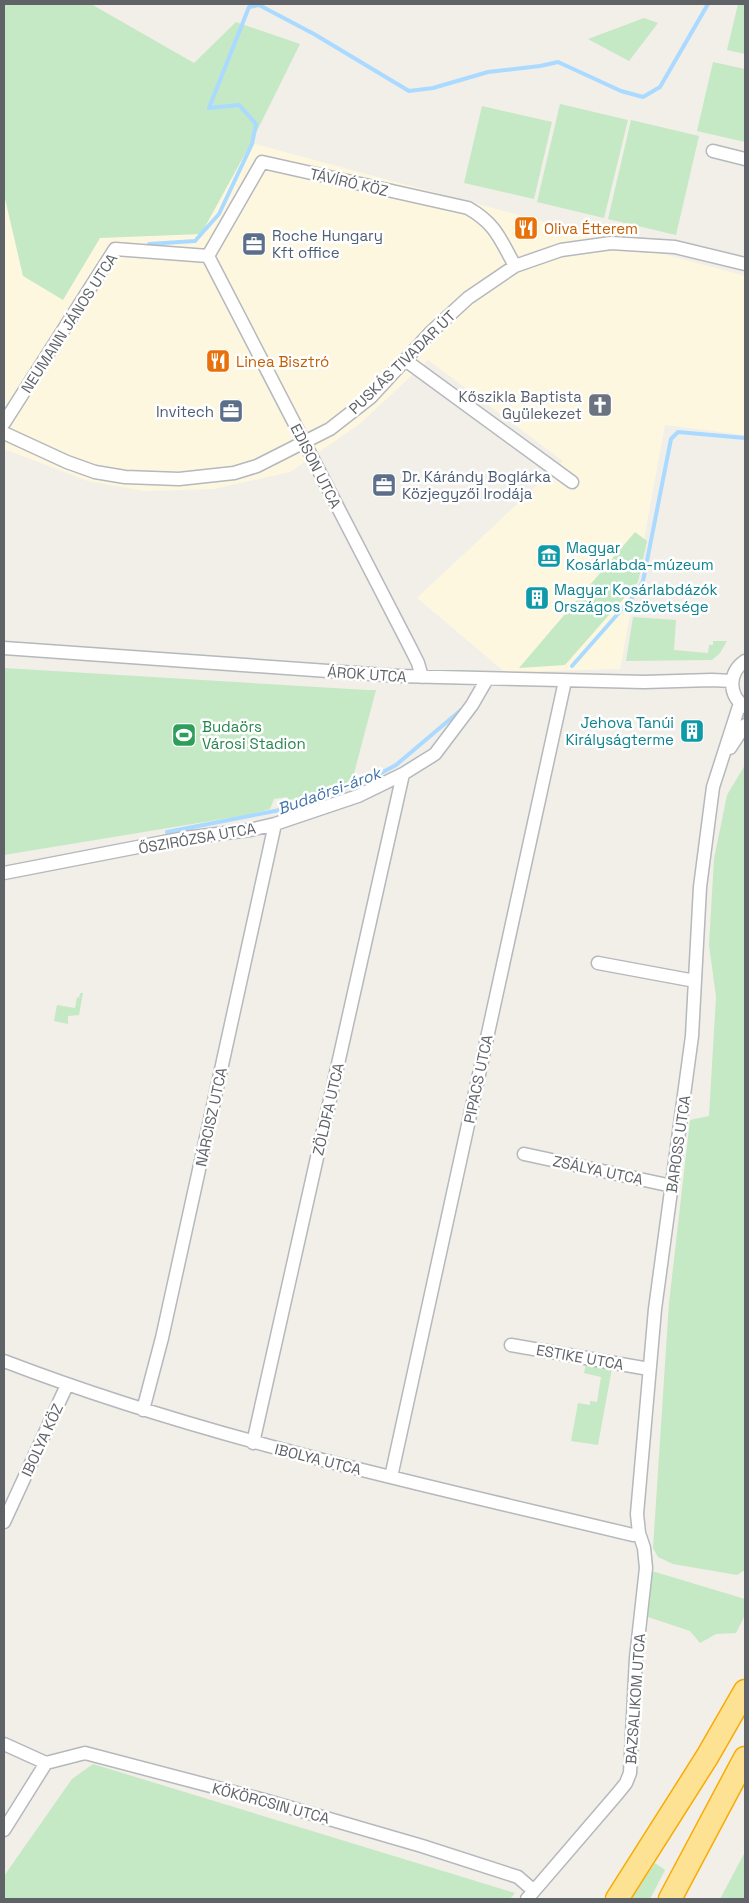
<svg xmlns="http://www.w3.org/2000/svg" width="749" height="1903" viewBox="0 0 749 1903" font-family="'Space Grotesk',sans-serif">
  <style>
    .commercial { fill: #fef7e0 }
    .green { fill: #c5e8c5 }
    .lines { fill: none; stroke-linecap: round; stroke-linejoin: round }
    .stream { stroke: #aadaff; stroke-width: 4 }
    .minor-casing { stroke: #b5b8bc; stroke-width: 15 }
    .motorway-casing { stroke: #f9ab00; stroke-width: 25 }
    .minor { stroke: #fff; stroke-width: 12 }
    .motorway { stroke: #fde293; stroke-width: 22 }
    .labels { text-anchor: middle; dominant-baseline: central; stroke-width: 5; stroke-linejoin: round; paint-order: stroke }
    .street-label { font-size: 15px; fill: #5f6368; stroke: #fff }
    .food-label { font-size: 15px; fill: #c56008; stroke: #fff; text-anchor: start }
    .service-label { font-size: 15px; fill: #4e5e75; stroke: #fff; text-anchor: start }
    .worship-label { font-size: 15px; fill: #5b616d; stroke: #fff; text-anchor: end }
    .culture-label { font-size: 15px; fill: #0d838f; stroke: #fff; text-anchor: start }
    .leisure-label { font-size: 15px; fill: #27864d; stroke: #fff; text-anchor: start }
    .water-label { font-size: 16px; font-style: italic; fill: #4174aa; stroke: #fff }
  </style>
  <rect width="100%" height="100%" fill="#f1efe8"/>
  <path class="commercial" d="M251 143 745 276V435L665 425 620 669 505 672 417 598 563 461 428 360 361 423 290 472 214 489 145 491 88 481 4 449V194L23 276 100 237 201 234Z"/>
  <path class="green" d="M4 4H91L194 63 236 22 300 44 251 143 201 234 100 238 63 300 23 276 4 194Z
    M738 4H745V54L727 50Z
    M644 18 658 23 629 61 588 39Z
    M713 62 745 69V142L697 131Z
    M560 104 628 120 604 218 537 202Z
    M482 106 552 122 534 199 464 183Z
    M631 120 699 136 676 235 608 219Z
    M635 532 647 541 638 582 565 665 519 668Z
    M633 617 676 620 674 650 708 653 709 645H713V641H727L720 653 712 660 626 661Z
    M4 668 367 690H376L352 781 291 804 287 797 274 799 270 809 247 815 4 855Z
    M745 765V1570L737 1575 673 1564 658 1557 653 1548 669 1303 690 1120 709 1116 716 997 709 945 714 859 727 795Z
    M80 993H83L79 1015 68 1016V1024L54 1021 57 1005 75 1008 77 997 79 998Z
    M586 1363 612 1368 598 1445 571 1441 578 1403 590 1405V1401L597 1402 601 1377 584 1373Z
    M652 1571 745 1599V1615L736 1633 716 1634 700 1643 690 1631 648 1617Z
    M93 1764 515 1893 510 1899H4V1876L72 1779Z
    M745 1852V1899H720Z
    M655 1863 665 1870 650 1899H631Z"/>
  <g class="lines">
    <path class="stream" d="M149 244 195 241 219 214 252 144 256 124 239 105 209 108 249 7 259 5 314 34 409 91 433 88 488 72 540 66 558 62 621 91 643 97 660 87 708 4
      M572 666 638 591 643 581 671 439 678 432 745 438
      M167 832 280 810 368 780 396 765 461 710"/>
    <defs>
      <path id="minor" d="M713 151 745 159
        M208 256 410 647 418 663 422 677
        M208 256 262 162 468 208C496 224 500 239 515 266
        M405 360 572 482
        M4 423 115 249 208 256
        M4 433 67 462 95 472 125 477 179 479 234 473 257 466 330 429 371 397 430 333 468 298 515 266 561 250 611 243 675 247 745 264
        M4 648 399 676 644 682 712 680 732 681
        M745 661C728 673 728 695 745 707
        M730 748 745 725
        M4 873 184 838 250 830 275 824 358 796 403 774 435 754 472 705 487 679
        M598 963 695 981
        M524 1154 672 1186
        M511 1345 649 1369
        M4 1361C207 1439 421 1484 633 1535L639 1533
        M143 1410 162 1338 275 824
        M253 1443 403 774
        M391 1477 565 681
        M4 1522 67 1385
        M4 1744 46 1763 85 1753 264 1800 422 1846 518 1877 534 1891
        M4 1830 46 1763
        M527 1899 618 1793 626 1783 630 1773 636 1658 646 1568 644 1548 639 1533 637 1514 655 1309 692 1036 700 887 713 787 740 703"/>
      <path id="motorway" d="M617 1899 707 1757 745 1691
        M670 1899 745 1758"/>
    </defs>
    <use href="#minor" class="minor-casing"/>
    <use href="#motorway" class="motorway-casing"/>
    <use href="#minor" class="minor"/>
    <use href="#motorway" class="motorway"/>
  </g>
  <defs>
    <symbol id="restaurant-square" viewBox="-11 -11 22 22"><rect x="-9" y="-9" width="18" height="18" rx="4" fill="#e8710a" stroke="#fff"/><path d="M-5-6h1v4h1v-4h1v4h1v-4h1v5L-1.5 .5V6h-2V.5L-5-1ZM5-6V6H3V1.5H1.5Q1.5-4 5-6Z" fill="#fff"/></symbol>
    <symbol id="office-square" viewBox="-11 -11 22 22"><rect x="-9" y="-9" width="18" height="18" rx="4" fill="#5c6f8a" stroke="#fff"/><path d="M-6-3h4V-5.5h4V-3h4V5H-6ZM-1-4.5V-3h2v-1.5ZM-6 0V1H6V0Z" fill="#fff"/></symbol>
    <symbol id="church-square" viewBox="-11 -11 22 22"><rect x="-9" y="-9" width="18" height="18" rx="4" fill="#6b7280" stroke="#fff"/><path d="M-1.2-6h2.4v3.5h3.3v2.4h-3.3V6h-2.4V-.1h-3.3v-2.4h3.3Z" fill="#fff"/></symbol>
    <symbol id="museum-square" viewBox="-11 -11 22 22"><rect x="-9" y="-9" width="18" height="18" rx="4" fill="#0f9aa8" stroke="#fff"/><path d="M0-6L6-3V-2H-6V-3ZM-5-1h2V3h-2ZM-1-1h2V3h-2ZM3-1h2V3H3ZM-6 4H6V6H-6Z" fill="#fff"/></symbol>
    <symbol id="building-square" viewBox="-11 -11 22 22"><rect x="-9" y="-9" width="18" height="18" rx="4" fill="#0f9aa8" stroke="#fff"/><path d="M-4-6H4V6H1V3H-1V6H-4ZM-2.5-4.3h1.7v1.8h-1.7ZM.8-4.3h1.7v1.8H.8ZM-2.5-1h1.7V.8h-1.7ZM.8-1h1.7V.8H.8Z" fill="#fff"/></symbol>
    <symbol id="stadium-square" viewBox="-11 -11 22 22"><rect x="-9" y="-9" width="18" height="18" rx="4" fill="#2e9e5b" stroke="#fff"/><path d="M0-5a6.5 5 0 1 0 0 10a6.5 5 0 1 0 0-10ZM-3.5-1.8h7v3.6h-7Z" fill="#fff"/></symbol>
  </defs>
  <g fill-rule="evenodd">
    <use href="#restaurant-square" x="512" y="214" width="28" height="28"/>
    <use href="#office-square" x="240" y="230" width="28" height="28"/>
    <use href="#restaurant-square" x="204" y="347" width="28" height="28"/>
    <use href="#church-square" x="586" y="391" width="28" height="28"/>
    <use href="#office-square" x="217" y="397" width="28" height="28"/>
    <use href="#office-square" x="370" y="471" width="28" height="28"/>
    <use href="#museum-square" x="535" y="542" width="28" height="28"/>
    <use href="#building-square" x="523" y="584" width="28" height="28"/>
    <use href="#building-square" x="678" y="717" width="28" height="28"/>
    <use href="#stadium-square" x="170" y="721" width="28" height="28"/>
  </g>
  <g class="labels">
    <g class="street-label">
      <text transform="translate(349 182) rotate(13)">TÁVÍRÓ KÖZ</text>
      <text transform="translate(69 323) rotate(-57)">NEUMANN JÁNOS UTCA</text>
      <text transform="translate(402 362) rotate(-44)">PUSKÁS TIVADAR ÚT</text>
      <text transform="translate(316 466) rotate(63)">EDISON UTCA</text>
      <text transform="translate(367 674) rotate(4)">ÁROK UTCA</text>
      <text transform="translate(197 838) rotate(-10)">ŐSZIRÓZSA UTCA</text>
      <text transform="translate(478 1079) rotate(-78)">PIPACS UTCA</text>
      <text transform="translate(328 1109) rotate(-77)">ZÖLDFA UTCA</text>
      <text transform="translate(211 1117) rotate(-78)">NÁRCISZ UTCA</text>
      <text transform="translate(678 1144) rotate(-82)">BAROSS UTCA</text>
      <text transform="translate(598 1170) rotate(12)">ZSÁLYA UTCA</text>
      <text transform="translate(580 1357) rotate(10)">ESTIKE UTCA</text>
      <text transform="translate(42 1440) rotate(-65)">IBOLYA KÖZ</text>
      <text transform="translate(318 1459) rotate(14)">IBOLYA UTCA</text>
      <text transform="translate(635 1699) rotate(-86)">BAZSALIKOM UTCA</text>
      <text transform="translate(271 1803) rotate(15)">KÖKÖRCSIN UTCA</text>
    </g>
    <g class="food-label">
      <text x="544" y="228">Oliva Étterem</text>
      <text x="236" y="361">Linea Bisztró</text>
    </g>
    <g class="service-label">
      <text x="272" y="235">Roche Hungary<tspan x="272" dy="17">Kft office</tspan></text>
      <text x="214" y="411" text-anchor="end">Invitech</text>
      <text x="402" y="476">Dr. Kárándy Boglárka<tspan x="402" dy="17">Közjegyzői Irodája</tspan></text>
    </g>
    <g class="worship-label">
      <text x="582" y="396">Kőszikla Baptista<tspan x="582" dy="17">Gyülekezet</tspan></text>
    </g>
    <g class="culture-label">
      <text x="566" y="547">Magyar<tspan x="566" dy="17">Kosárlabda-múzeum</tspan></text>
      <text x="554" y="589">Magyar Kosárlabdázók<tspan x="554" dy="17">Országos Szövetsége</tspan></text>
      <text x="674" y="722" text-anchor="end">Jehova Tanúi<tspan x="674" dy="17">Királyságterme</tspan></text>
    </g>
    <g class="leisure-label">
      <text x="202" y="726">Budaörs<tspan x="202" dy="17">Városi Stadion</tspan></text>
    </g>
    <g class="water-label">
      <text transform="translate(329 791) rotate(-20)">Budaörsi-árok</text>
    </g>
  </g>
  <rect width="749" height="1903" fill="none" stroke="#5f6368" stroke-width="10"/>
</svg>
